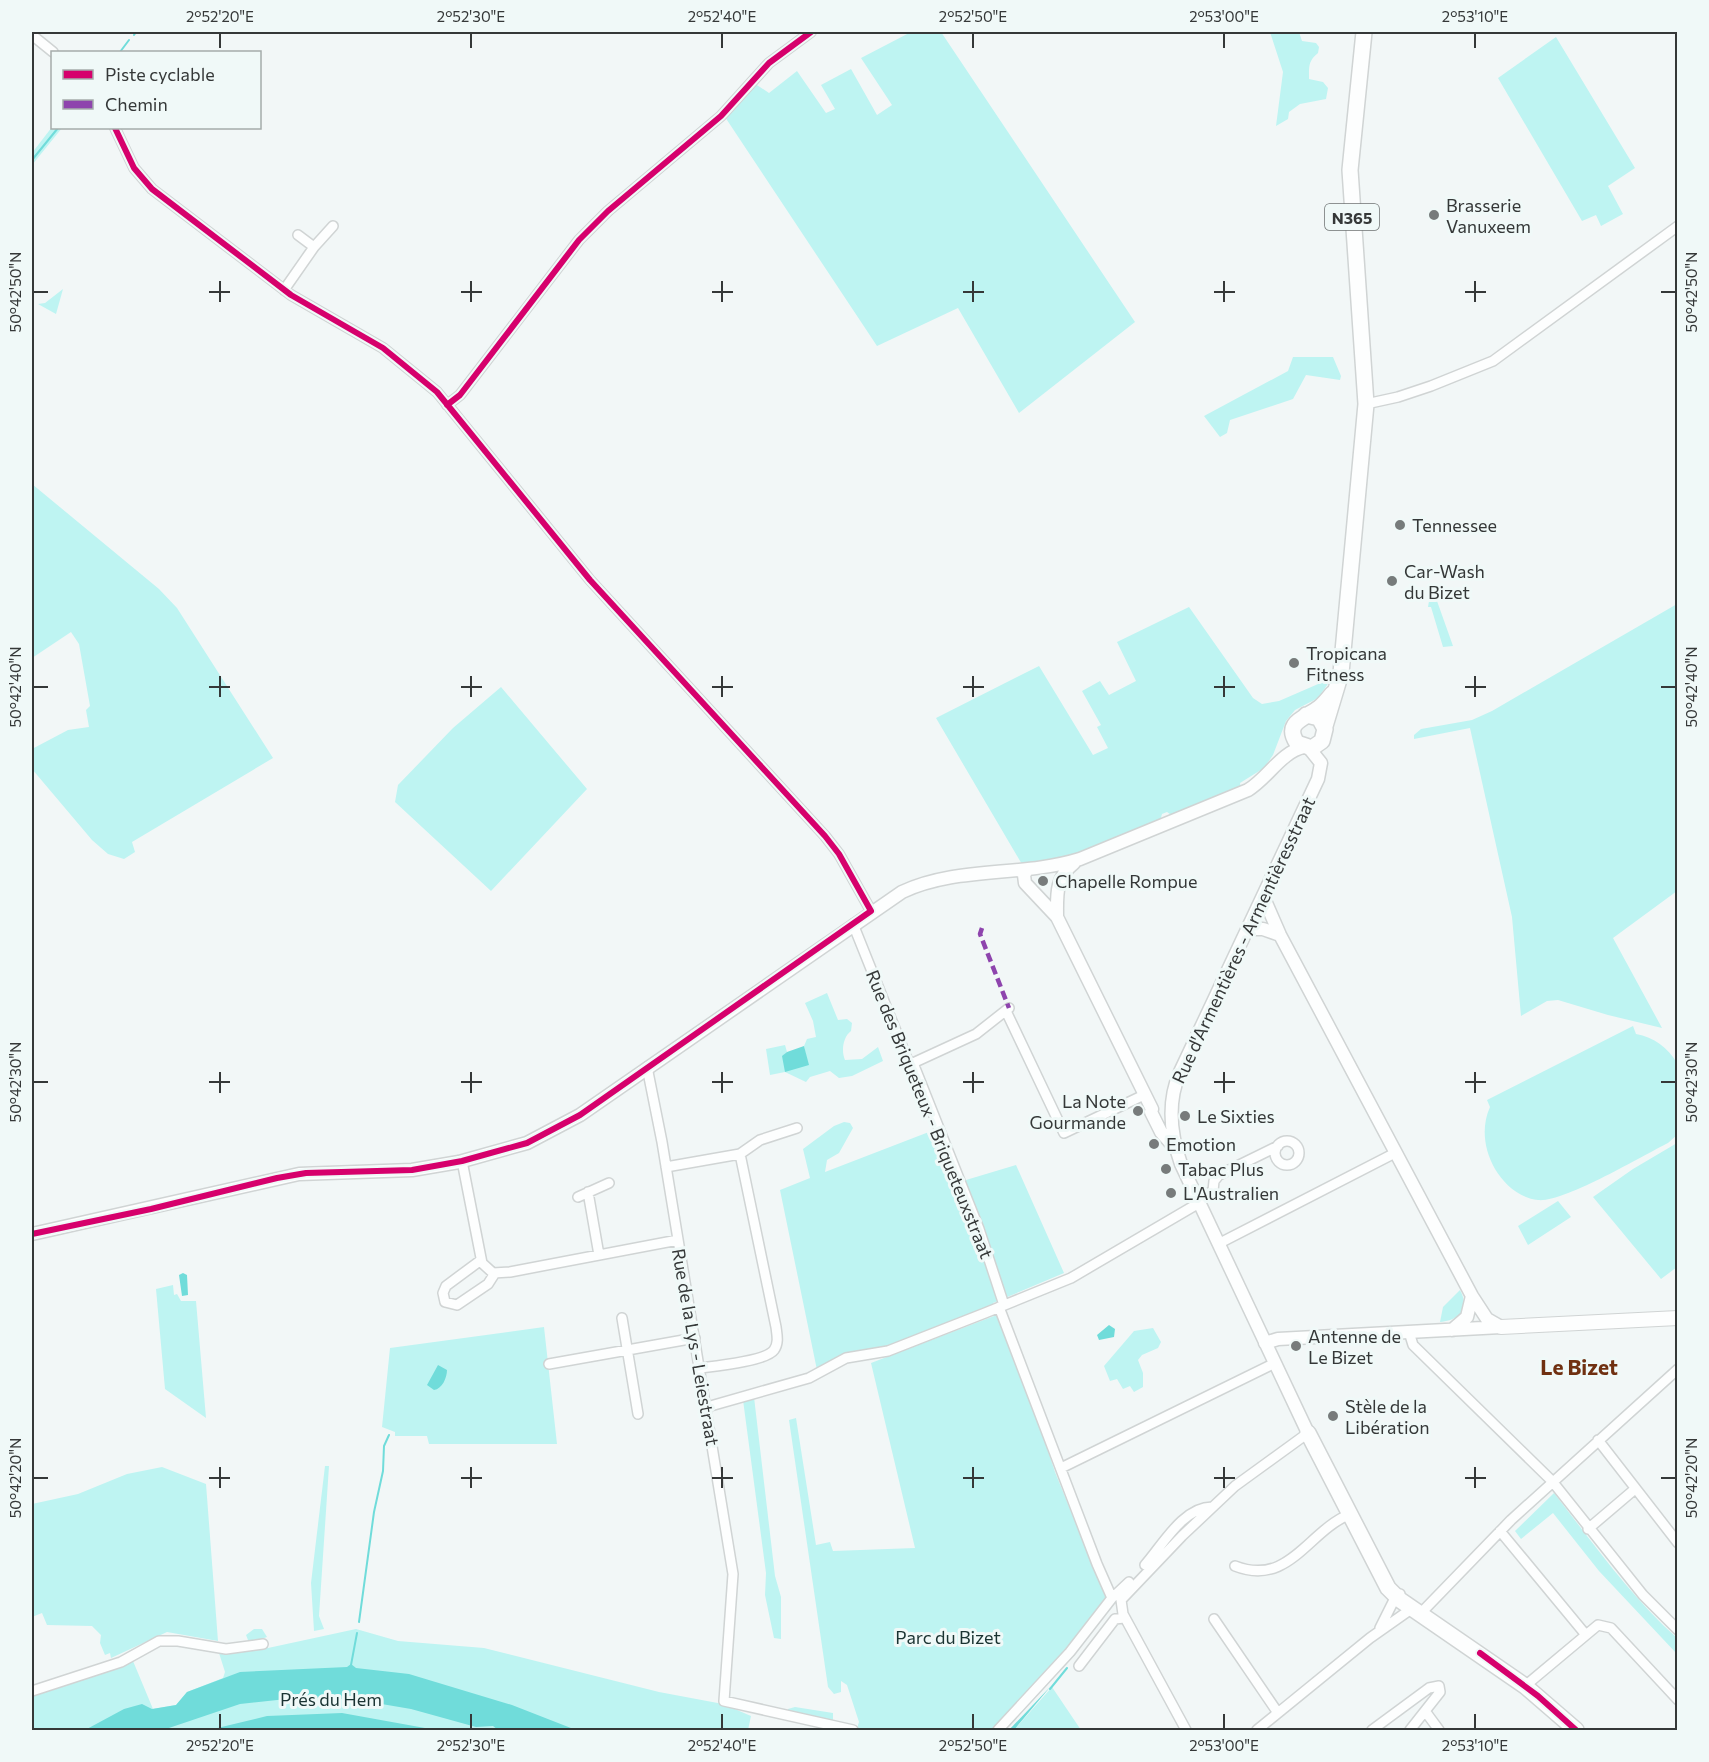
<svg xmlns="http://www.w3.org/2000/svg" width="1709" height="1762" viewBox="0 0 1709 1762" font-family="Commissioner,sans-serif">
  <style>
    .green { fill: #bef4f2 }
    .water { fill: #70dcda }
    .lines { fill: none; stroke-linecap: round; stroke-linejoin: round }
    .stream { stroke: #70dcda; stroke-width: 2 }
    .minor-casing { stroke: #d0d4d4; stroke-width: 12 }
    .tertiary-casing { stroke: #d0d4d4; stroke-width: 15 }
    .secondary-casing { stroke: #d0d4d4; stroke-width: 16 }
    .primary-casing { stroke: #d0d4d4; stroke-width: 18 }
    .minor { stroke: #fdfefe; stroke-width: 9 }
    .tertiary { stroke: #fdfefe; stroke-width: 12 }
    .secondary { stroke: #fdfefe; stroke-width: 14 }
    .primary { stroke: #fdfefe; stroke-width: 15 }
    .quiet { stroke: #8e44ad; stroke-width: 4.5; stroke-dasharray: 9 4.5; stroke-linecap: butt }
    .cycleway-casing { stroke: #f0f9f8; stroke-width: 10 }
    .cycleway { stroke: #d6006c; stroke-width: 6 }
    .ticks { fill: none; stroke: #353838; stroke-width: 2 }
    .poi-dot { fill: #777b7b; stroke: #f0f9f8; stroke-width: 2 }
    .labels { text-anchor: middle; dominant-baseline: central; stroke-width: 6; stroke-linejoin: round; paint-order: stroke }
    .shield { fill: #f0f9f8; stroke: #6d7272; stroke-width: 1.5 }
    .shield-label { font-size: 16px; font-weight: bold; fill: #353838 }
    .poi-label { font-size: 18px; fill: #353838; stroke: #f0f9f8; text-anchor: start }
    .street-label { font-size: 18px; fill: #353838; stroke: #f0f9f8 }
    .park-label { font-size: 18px; fill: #1a3332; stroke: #f0f9f8 }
    .quarter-label { font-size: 21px; font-weight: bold; fill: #703011; stroke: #f0f9f8 }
    .neatline { fill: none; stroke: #353838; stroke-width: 2 }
    .ticks-label { font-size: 15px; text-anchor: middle; fill: #353838 }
  </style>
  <rect width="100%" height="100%" fill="#f2f7f7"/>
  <path class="green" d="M911 32H941L1135 322 1019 413 958 308 877 346 725 117 754 83 769 93 797 71 826 113 835 109 821 85 851 69 877 115 892 105 861 58Z
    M1270 32H1299L1302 41 1316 43 1319 47 1318 53C1308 61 1309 67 1309 79L1323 82 1328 88 1326 99 1300 104 1289 112 1288 119 1276 126 1283 72Z
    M1556 37 1635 168 1608 186 1623 214 1601 226 1596 215 1582 221 1498 78Z
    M52 127 62 128 32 165V153Z
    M63 289 56 314 38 304 45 303Z
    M1293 357H1333L1341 376 1340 380 1306 375 1293 399 1230 420 1227 433 1220 437 1204 416 1288 371Z
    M32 484 159 589 177 608 273 758 132 842 135 852 124 859 108 854 92 840 32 769V749L68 730 89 727 86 710 90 706 79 644 71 632 32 658Z
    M1429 601H1437L1453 646 1443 647 1431 607H1428Z
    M1677 604V891L1613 938 1662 1028 1608 1015 1558 1000 1547 1001 1521 1016 1512 917 1470 728 1414 739V735L1421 729 1472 720 1492 711Z
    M1189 607 1253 698 1262 704 1279 701 1332 678 1318 698 1295 710 1286 721 1273 755 1264 768 1240 783 1241 789 1174 817 1167 812 1162 814 1160 821 1056 862 1023 866 936 718 1039 666 1093 755 1108 748 1097 727 1101 725 1082 691 1100 681 1109 695 1136 681 1117 642Z
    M501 687 587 789 491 891 395 802 398 785 453 728Z
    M827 993 838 1020 847 1019 852 1023 851 1031C843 1037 841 1051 845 1060L862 1059 878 1047 883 1061 852 1076 839 1078 830 1071 810 1077 806 1082 785 1072 770 1075 766 1049 785 1045 787 1052 782 1057 808 1065 804 1046 807 1039 816 1037 813 1021 805 1003Z
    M1633 1026 1636 1034C1654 1037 1668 1048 1677 1063V1135L1668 1143C1642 1156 1563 1203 1538 1200 1519 1198 1504 1184 1495 1169 1484 1150 1481 1127 1490 1107L1487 1100Z
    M844 1122 850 1123 853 1128 839 1153 827 1160 825 1172 934 1130 956 1183 1016 1165 1064 1273 993 1303V1307L888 1348 845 1354 817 1370 780 1190 810 1178 803 1149 834 1126Z
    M1677 1143V1267L1661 1279 1593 1197 1633 1169Z
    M1558 1201 1571 1217 1528 1245 1518 1226Z
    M173 1285 174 1295 177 1294 181 1301H196L206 1418 165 1389 156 1289Z
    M1460 1290C1471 1310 1458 1320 1440 1322L1443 1307Z
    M1002 1313 1055 1472 1107 1601 995 1730H868L857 1728 859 1722 847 1685 841 1681V1692L834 1694 828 1687 789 1420 796 1418 816 1545 830 1542 833 1551 915 1548 871 1363Z
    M544 1327 557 1444H429L427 1436H395V1432L382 1427 390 1348Z
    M1153 1328 1161 1342 1158 1348 1142 1355 1138 1360 1143 1373V1387L1134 1392 1130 1386 1123 1389 1117 1379 1110 1381 1104 1366 1134 1331Z
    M754 1397 775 1576 781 1597V1639L774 1638 765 1595 766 1573 743 1400Z
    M325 1466H329L319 1616 324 1629 314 1631 311 1583Z
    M162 1467 206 1484 218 1641 167 1632 111 1658 110 1653 105 1655 100 1643 101 1635 92 1626 47 1625 42 1613 32 1617V1504L78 1494 127 1474Z
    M1554 1493C1593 1543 1630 1596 1677 1638V1654L1599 1571 1553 1513 1521 1539 1515 1531Z
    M254 1629H262L267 1637 255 1641 248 1640 246 1635Z
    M356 1629 398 1641 484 1648 659 1692 723 1704 751 1716 748 1730H32V1694L133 1661 153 1709 176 1705 187 1692 223 1678 225 1672 219 1653 267 1645 268 1648Z
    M1052 1687 1081 1730H1014Z
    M795 1707 833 1713V1722L787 1712 788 1709Z"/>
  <path class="water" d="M804 1046 809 1065 785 1072 782 1056 787 1052Z
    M183 1273 187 1275 188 1295 182 1296 179 1275Z
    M1109 1325 1115 1329 1114 1337 1099 1340 1097 1335Z
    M438 1365 447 1370C447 1378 442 1389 434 1390L427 1385Z
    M351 1664 356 1668 409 1674 512 1705 576 1730H498L493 1726 476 1727 411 1709 358 1700 305 1697 240 1704 163 1730H85L124 1709 142 1704 152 1709 176 1705 187 1692 240 1672 347 1667Z
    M1051 1686 1014 1730H1009Z
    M342 1713 436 1730H209L267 1716Z"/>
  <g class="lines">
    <path class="stream" d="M134 35 136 32
      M120 52 129 40
      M32 160 58 128
      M359 1622 374 1512 383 1471 384 1446 389 1435
      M351 1665 357 1633
      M1050 1689 1067 1668"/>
    <defs>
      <path id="minor" d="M32 35 53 52
        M115 128 134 168 152 189 291 295 383 348 437 392 590 580 825 836 839 854 871 911
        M314 247 333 226
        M284 290 314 247 298 235
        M1366 404 1398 397 1431 386 1493 361 1678 226
        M447 405 460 395 579 240 608 211 721 116 769 63 811 32
        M853 924 908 1061 913 1063 979 1229 1004 1305
        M1006 1011 1064 1133 1144 1095
        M913 1063 976 1034 1009 1008
        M647 1067 662 1142 733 1574 724 1701 853 1730
        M1275 1153a12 12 0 1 1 24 0a12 12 0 1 1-24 0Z
        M462 1161 482 1263 493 1273 510 1272 678 1240
        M666 1167 740 1154
        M588 1192 599 1255
        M578 1197 609 1183
        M1197 1198 1213 1191 1214 1181 1219 1175 1278 1146
        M1218 1244 1395 1153
        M481 1260 446 1286 443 1293 445 1302 457 1305 488 1284 495 1273
        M999 1307 1097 1564 1112 1598
        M622 1318 638 1414
        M1409 1332 1413 1345 1552 1481 1643 1595 1678 1630
        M549 1364 695 1338
        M700 1368C715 1366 766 1361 774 1350 779 1343 777 1335 776 1327L740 1154 760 1140 797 1128
        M707 1407 809 1378 846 1358 888 1351 985 1313 1071 1278 1199 1203
        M1598 1440 1678 1543
        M1061 1468 1275 1363
        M1588 1529 1635 1489
        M1500 1531 1586 1635 1598 1625 1611 1628 1678 1700
        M1145 1565C1162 1546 1183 1507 1212 1507
        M1235 1566C1289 1587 1307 1532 1350 1514
        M1421 1613 1511 1520 1678 1369
        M1214 1619 1278 1713
        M1380 1628 1394 1600 1400 1594
        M1079 1666 1115 1619 1124 1618
        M1525 1686 1586 1635
        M32 1691 121 1662 159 1641H178L226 1649 263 1644
        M1425 1711 1439 1730
        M998 1730 1070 1652 1112 1598 1129 1582
        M1186 1730 1123 1614 1121 1600 1182 1536 1235 1486 1308 1433
        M1257 1730 1370 1638 1414 1607
        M1372 1730 1429 1688 1439 1686 1440 1692 1410 1730"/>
      <path id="tertiary" d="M1027 870 1024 875 1025 883 1057 917 1152 1109 1151 1112 1161 1132 1175 1148
        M1263 896 1280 935 1472 1296 1487 1319 1501 1327
        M1057 917C1057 895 1055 878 1074 863
        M1247 929H1263L1280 935
        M32 1234 299 1174 412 1170 459 1162 527 1143 580 1115 902 892C957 866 1022 877 1080 859L1248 790C1268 778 1281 752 1304 747
        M1452 1330 1467 1317 1472 1296
        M1265 1343 1278 1339 1501 1327
        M1308 1433 1181 1164C1170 1133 1167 1102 1180 1072L1318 779 1321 763 1309 748"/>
      <path id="secondary" d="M1501 1327 1678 1318"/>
      <path id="primary" d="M1306 715 1319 718 1325 729 1322 741 1312 748 1297 743C1283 722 1306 718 1319 708 1324 704 1328 699 1332 694
        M1325 726 1341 673 1366 404 1350 170 1364 32
        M1308 1433 1388 1588 1400 1600 1525 1686 1576 1730"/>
    </defs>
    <use href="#minor" class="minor-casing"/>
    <use href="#tertiary" class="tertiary-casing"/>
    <use href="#secondary" class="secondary-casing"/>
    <use href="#primary" class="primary-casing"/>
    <use href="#minor" class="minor"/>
    <use href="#tertiary" class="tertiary"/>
    <use href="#secondary" class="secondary"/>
    <use href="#primary" class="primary"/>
    <path class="quiet" d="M982 928 980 934 1009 1008"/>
    <defs>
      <path id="cycleway" d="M447 405 460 395 579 240 608 211 721 116 769 63 811 32
        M32 1234 151 1209 277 1178 306 1173 412 1170 462 1161 527 1143 580 1115 871 911 839 854 825 836 590 580 437 392 383 348 291 295 152 189 134 168 115 128
        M1480 1653 1538 1696 1576 1730"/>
    </defs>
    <use href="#cycleway" class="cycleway-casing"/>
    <use href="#cycleway" class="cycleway"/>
  </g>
  <path class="ticks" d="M220 33V48M471 33V48M722 33V48M973 33V48M1224 33V48M1475 33V48M220 281V302M471 281V302M722 281V302M973 281V302M1224 281V302M1475 281V302M33 292H48M209 292H230M461 292H482M712 292H733M963 292H984M1214 292H1235M1465 292H1486M1661 292H1676M220 676V697M471 676V697M722 676V697M973 676V697M1224 676V697M1475 676V697M33 687H48M209 687H230M461 687H482M712 687H733M963 687H984M1214 687H1235M1465 687H1486M1661 687H1676M220 1072V1093M471 1072V1093M722 1072V1093M973 1072V1093M1224 1072V1093M1475 1072V1093M33 1082H48M209 1082H230M461 1082H482M712 1082H733M963 1082H984M1214 1082H1235M1465 1082H1486M1661 1082H1676M220 1467V1488M471 1467V1488M722 1467V1488M973 1467V1488M1224 1467V1488M1475 1467V1488M33 1478H48M209 1478H230M461 1478H482M712 1478H733M963 1478H984M1214 1478H1235M1465 1478H1486M1661 1478H1676M220 1714V1729M471 1714V1729M722 1714V1729M973 1714V1729M1224 1714V1729M1475 1714V1729"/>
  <g class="poi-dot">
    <circle cx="1434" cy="215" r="6"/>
    <circle cx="1400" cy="525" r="6"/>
    <circle cx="1392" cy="581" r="6"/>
    <circle cx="1294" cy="663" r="6"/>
    <circle cx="1043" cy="881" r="6"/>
    <circle cx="1138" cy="1111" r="6"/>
    <circle cx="1185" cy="1116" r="6"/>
    <circle cx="1154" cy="1144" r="6"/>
    <circle cx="1166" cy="1169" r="6"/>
    <circle cx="1171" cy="1193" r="6"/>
    <circle cx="1296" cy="1346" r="6"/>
    <circle cx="1333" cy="1416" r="6"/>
  </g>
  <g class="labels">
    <rect class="shield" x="1325" y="204" width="54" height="26" rx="4.5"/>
    <g class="shield-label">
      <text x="1352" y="217">N365</text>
    </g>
    <g class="poi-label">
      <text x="1446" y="205">Brasserie<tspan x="1446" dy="21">Vanuxeem</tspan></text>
      <text x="1412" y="525">Tennessee</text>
      <text x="1404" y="571">Car-Wash<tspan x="1404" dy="21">du Bizet</tspan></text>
      <text x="1306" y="653">Tropicana<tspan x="1306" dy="21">Fitness</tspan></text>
      <text x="1055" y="881">Chapelle Rompue</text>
      <text x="1126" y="1101" text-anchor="end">La Note<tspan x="1126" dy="21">Gourmande</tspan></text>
      <text x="1197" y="1116">Le Sixties</text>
      <text x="1166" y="1144">Emotion</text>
      <text x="1178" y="1169">Tabac Plus</text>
      <text x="1183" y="1193">L'Australien</text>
      <text x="1308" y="1336">Antenne de<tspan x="1308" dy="21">Le Bizet</tspan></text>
      <text x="1345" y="1406">Stèle de la<tspan x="1345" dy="21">Libération</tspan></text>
    </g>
    <g class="street-label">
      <text transform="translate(1243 940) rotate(-65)">Rue d'Armentières - Armentièresstraat</text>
      <text transform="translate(930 1114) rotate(68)">Rue des Briqueteux - Briqueteuxstraat</text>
      <text transform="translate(696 1347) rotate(80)">Rue de la Lys - Leiestraat</text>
    </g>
    <g class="park-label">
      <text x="948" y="1637">Parc du Bizet</text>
      <text x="331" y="1699">Prés du Hem</text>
    </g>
    <g class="quarter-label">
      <text x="1579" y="1366">Le Bizet</text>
    </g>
  </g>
  <rect width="1709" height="1762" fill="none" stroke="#f0f9f8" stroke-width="66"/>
  <rect x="51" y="51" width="210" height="78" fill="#f0f9f8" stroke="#a5acab" stroke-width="1.5"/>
  <rect x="63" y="70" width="30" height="9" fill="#d6006c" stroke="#a5acab" stroke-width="1.5"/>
  <text x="105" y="81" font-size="18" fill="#353838">Piste cyclable</text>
  <rect x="63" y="100" width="30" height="9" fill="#8e44ad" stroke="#a5acab" stroke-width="1.5"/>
  <text x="105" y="111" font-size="18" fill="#353838">Chemin</text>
  <rect x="33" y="33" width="1643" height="1696" class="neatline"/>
  <g class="ticks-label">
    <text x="220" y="22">2°52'20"E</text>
    <text x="471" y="22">2°52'30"E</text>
    <text x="722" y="22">2°52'40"E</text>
    <text x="973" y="22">2°52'50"E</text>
    <text x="1224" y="22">2°53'00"E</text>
    <text x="1475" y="22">2°53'10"E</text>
    <text transform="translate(16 292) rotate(-90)" y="5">50°42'50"N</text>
    <text transform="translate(1692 292) rotate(-90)" y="5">50°42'50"N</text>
    <text transform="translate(16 687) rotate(-90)" y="5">50°42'40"N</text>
    <text transform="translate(1692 687) rotate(-90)" y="5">50°42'40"N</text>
    <text transform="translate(16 1082) rotate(-90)" y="5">50°42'30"N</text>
    <text transform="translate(1692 1082) rotate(-90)" y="5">50°42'30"N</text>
    <text transform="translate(16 1478) rotate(-90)" y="5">50°42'20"N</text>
    <text transform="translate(1692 1478) rotate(-90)" y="5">50°42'20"N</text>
    <text x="220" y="1751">2°52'20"E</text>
    <text x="471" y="1751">2°52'30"E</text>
    <text x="722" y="1751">2°52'40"E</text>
    <text x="973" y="1751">2°52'50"E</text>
    <text x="1224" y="1751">2°53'00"E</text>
    <text x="1475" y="1751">2°53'10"E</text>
  </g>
</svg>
